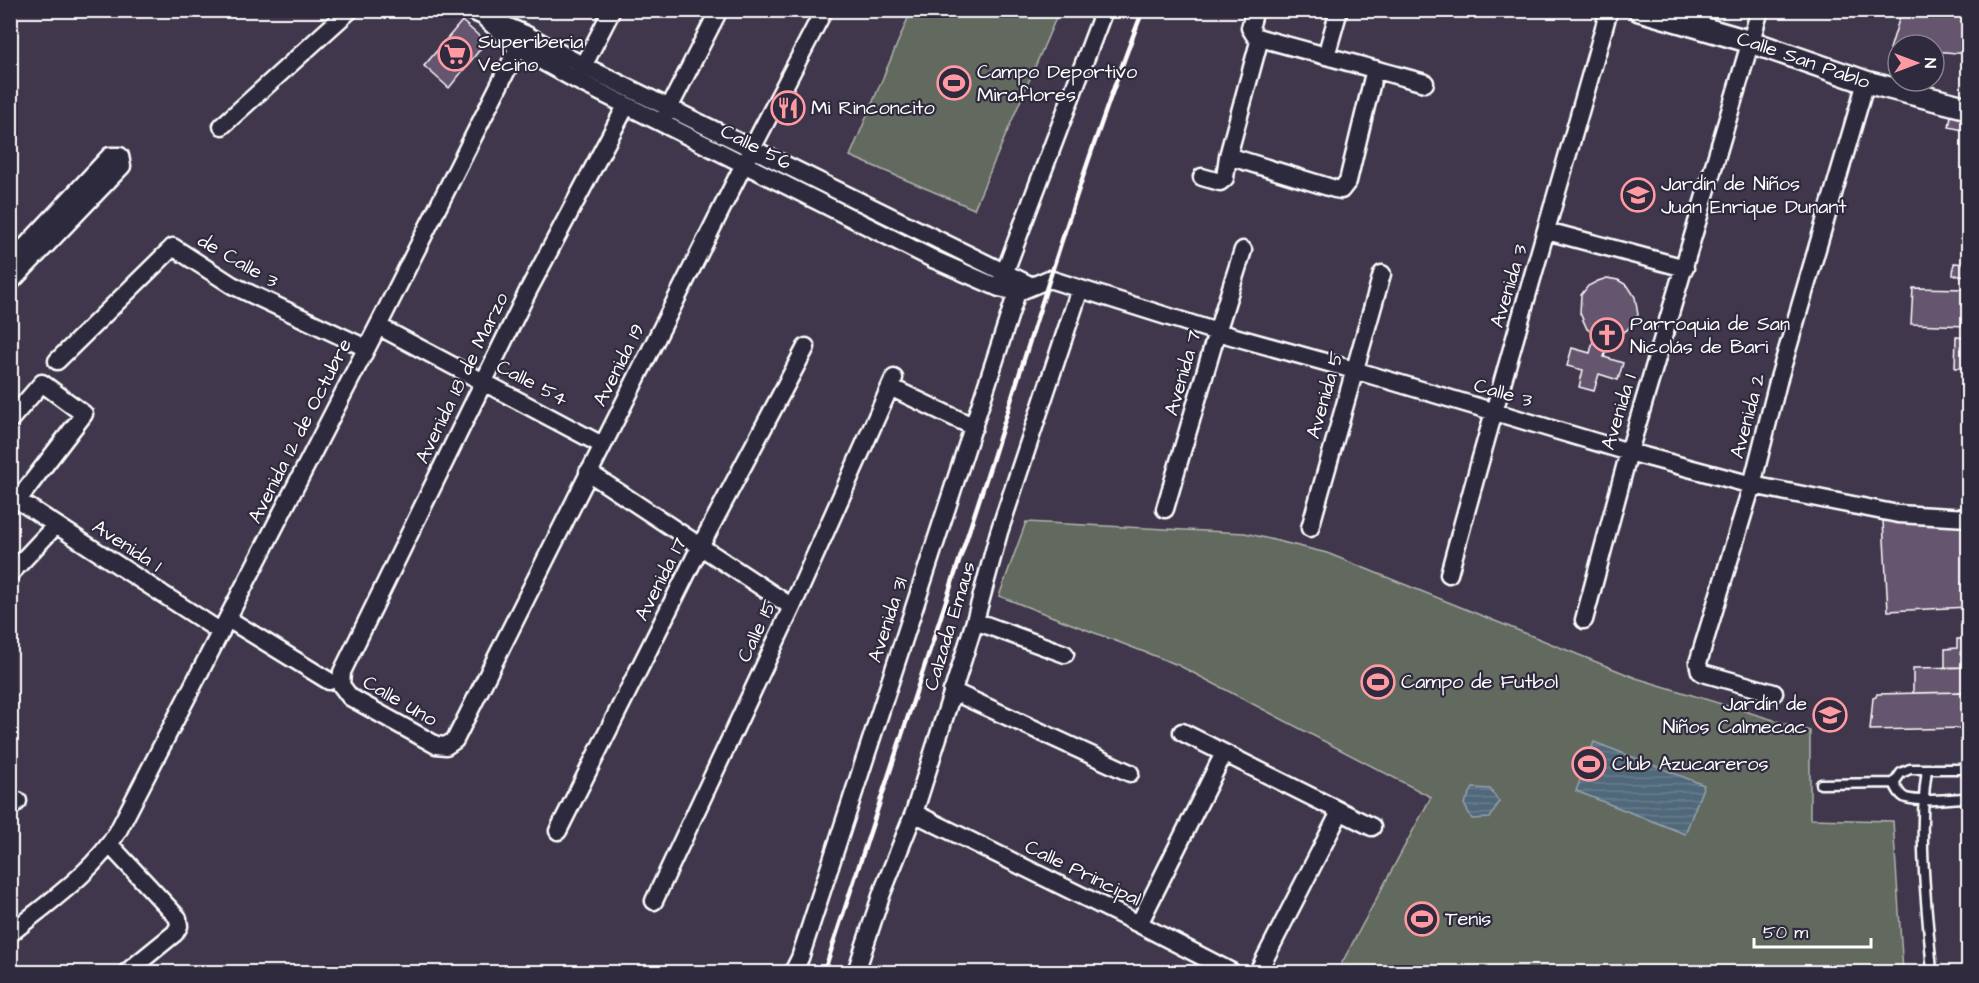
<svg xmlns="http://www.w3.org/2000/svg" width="1979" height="983" viewBox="0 0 1979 983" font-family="'Architects Daughter',sans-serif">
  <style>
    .green { fill: #626a5e; stroke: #b0b4ae; stroke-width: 1.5 }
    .water { fill: url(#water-rules); stroke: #96a4af; stroke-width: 1.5 }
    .building { fill: #66546e; stroke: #fff; stroke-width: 1.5 }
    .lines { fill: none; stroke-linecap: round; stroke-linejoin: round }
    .service-casing { stroke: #fff; stroke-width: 13 }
    .minor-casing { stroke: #fff; stroke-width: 21 }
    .tertiary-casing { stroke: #fff; stroke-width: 26 }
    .service { stroke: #2f2a3d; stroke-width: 8 }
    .minor { stroke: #2f2a3d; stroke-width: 16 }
    .tertiary { stroke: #2f2a3d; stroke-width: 21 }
    .rail { stroke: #fff; stroke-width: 4.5 }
    .labels { text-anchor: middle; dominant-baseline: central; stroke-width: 4.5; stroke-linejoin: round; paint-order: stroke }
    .poi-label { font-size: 20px; fill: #fff; stroke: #2f2a3d; text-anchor: start }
    .street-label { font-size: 20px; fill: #fff; stroke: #2f2a3d }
  </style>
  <defs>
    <pattern id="water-rules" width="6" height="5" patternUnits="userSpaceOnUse" patternTransform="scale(1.5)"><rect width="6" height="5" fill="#50677a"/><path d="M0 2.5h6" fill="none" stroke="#6a7e8e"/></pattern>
  </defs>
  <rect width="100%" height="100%" fill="#40374c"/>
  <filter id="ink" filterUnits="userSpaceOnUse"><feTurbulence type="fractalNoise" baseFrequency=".0167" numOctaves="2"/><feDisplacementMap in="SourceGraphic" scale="12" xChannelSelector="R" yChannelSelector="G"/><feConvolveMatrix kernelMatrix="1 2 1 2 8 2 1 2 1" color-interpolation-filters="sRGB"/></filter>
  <g filter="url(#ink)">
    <path class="green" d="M911 11H1059L974 209 850 156Z
      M1026 522 1245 533 1327 553 1636 678 1810 731V819L1893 821 1903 972H1337L1431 797 1178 665 999 596Z"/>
    <path class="water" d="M1594 742 1704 785 1685 834 1576 791Z
      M1473 788 1490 789 1499 802 1490 818 1472 819 1464 804Z"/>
    <path class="building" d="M1902 10H1968V54L1934 51V45H1898V49H1890Z
      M462 21 486 42 449 88 424 66Z
      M1952 110 1968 116V131L1949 127Z
      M1954 263 1968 264V276L1953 275Z
      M1607 278 1618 280 1628 286 1635 297 1638 315 1627 330 1618 335 1610 338 1604 357 1623 363 1618 380 1599 374 1594 391 1579 387 1583 370 1567 366 1572 348 1590 353 1595 334 1587 329 1580 313 1581 295 1588 286 1598 281Z
      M1913 288 1968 289V326L1911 324Z
      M1956 337 1968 338V385H1963V368H1955Z
      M1883 521 1968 525V607L1888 611Z
      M1957 639H1968V667L1945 668V649L1957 648Z
      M1968 667V696H1964L1963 692 1913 693V668Z
      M1963 692 1964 728 1870 730 1873 698 1876 697 1877 694Z"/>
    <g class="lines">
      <defs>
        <path id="service" d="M1927 769C1917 835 1927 906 1932 972
          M1968 769H1910L1901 773 1894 783C1897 789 1900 796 1906 798 1923 803 1951 798 1968 798
          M1821 784 1894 783"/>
        <path id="minor" d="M469 10 525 34 584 66 1030 285
          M1255 10 1250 28 1255 36 1260 38 1425 83
          M486 19 518 48 576 80 935 260 999 288 1018 292 1049 279 1217 332 1354 370 1629 452 1752 485 1898 514 1968 518
          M1326 56 1339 10
          M579 74 612 10
          M626 106 528 291 342 672 341 685 350 697 436 745 446 746 455 740 744 164 824 10
          M665 116 719 10
          M222 126 350 10
          M1228 156 1335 189 1341 190 1348 181 1375 69
          M1202 177 1220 182 1225 178 1228 156 1260 38
          M1547 231 1685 268
          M10 263 110 156H120L122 166 10 283
          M1001 282 1104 10
          M378 326 602 445
          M57 361 173 247 232 285 366 348
          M890 387 974 427
          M10 420 42 383 84 414 18 500
          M588 472 792 607
          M10 495 221 632
          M1165 509 1217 332 1243 250
          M1310 528 1382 274
          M10 574 56 525
          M1449 574C1500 385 1556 198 1609 10
          M228 619 329 681
          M1584 620 1629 452 1760 10
          M975 621 1065 654
          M952 691 1130 773
          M1774 693 1703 673 1700 671 1698 663 1752 485 1779 378 1866 82
          M1182 732 1372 827
          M10 808 18 801
          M914 813 1139 924 1232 972
          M558 831 700 547 806 347
          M110 845 178 918 179 926 175 933 127 972
          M654 901 792 607 894 378
          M1139 924 1224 753
          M10 934C47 903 94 872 118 831L378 326 525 34
          M793 972 800 958 1020 283
          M856 972 882 893 914 813 975 621 999 532 1080 289
          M1258 972 1340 812"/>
        <g id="tertiary">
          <path id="s1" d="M1639 10 1751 42 1866 82 1968 108"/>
        </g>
      </defs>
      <use href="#service" class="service-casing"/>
      <use href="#minor" class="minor-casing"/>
      <use href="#tertiary" class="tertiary-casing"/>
      <use href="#service" class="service"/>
      <use href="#minor" class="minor"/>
      <use href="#tertiary" class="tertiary"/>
      <path class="rail" d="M824 972C880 803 936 634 991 464 1039 313 1085 159 1143 10"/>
    </g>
  </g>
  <defs>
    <symbol id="supermarket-ring" viewBox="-11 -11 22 22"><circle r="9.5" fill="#2f2a3d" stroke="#ff9aa2" stroke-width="1.5"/><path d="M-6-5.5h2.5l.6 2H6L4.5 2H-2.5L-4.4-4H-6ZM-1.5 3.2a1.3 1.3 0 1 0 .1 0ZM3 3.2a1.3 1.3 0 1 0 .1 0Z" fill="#ff9aa2"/></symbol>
    <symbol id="stadium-ring" viewBox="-11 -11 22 22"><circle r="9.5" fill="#2f2a3d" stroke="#ff9aa2" stroke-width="1.5"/><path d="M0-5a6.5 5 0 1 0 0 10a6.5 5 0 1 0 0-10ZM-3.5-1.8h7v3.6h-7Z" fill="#ff9aa2"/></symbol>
    <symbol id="restaurant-ring" viewBox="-11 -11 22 22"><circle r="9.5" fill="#2f2a3d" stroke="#ff9aa2" stroke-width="1.5"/><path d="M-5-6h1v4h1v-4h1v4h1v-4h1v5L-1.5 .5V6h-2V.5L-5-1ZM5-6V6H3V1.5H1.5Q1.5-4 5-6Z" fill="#ff9aa2"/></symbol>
    <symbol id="school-ring" viewBox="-11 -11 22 22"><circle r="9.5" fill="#2f2a3d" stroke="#ff9aa2" stroke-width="1.5"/><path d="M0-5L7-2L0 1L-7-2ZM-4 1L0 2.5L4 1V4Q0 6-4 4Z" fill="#ff9aa2"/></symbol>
    <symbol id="church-ring" viewBox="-11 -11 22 22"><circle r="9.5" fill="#2f2a3d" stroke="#ff9aa2" stroke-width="1.5"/><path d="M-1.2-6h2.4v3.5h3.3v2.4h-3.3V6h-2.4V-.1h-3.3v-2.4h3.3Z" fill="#ff9aa2"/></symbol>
  </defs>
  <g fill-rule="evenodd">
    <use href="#supermarket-ring" x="436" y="35" width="38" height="38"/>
    <use href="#stadium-ring" x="935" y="64" width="38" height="38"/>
    <use href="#restaurant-ring" x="769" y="89" width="38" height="38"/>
    <use href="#school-ring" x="1619" y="176" width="38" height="38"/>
    <use href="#church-ring" x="1588" y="316" width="38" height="38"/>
    <use href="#stadium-ring" x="1359" y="663" width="38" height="38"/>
    <use href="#school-ring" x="1811" y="696" width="38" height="38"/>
    <use href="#stadium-ring" x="1570" y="745" width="38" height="38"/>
    <use href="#stadium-ring" x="1403" y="900" width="38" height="38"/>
  </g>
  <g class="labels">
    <g class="poi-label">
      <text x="478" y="42">Superiberia<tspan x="478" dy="23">Vecino</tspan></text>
      <text x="977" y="72">Campo Deportivo<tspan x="977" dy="23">Miraflores</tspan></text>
      <text x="811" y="108">Mi Rinconcito</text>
      <text x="1661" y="184">Jardín de Niños<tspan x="1661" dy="23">Juan Enrique Dunant</tspan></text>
      <text x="1630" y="324">Parroquia de San<tspan x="1630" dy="23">Nicolás de Bari</tspan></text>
      <text x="1401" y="682">Campo de Futbol</text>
      <text x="1807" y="704" text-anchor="end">Jardín de<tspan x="1807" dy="23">Niños Calmecac</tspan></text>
      <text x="1612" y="764">Club Azucareros</text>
      <text x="1445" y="919">Tenis</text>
    </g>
    <g class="street-label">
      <text stroke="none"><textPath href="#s1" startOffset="172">Calle San Pablo</textPath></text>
      <text transform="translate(756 147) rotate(27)">Calle 56</text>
      <text transform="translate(238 261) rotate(30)">de Calle 3</text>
      <text transform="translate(1509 286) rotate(-73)">Avenida 3</text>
      <text transform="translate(619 365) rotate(-63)">Avenida 19</text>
      <text transform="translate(1183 373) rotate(-74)">Avenida 7</text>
      <text transform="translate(462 378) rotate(-64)">Avenida 18 de Marzo</text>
      <text transform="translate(532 383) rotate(28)">Calle 54</text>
      <text transform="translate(1503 393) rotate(16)">Calle 3</text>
      <text transform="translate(1325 395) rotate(-74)">Avenida 5</text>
      <text transform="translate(1619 412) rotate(-73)">Avenida 1</text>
      <text transform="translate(1748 416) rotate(-75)">Avenida 2</text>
      <text transform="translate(300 431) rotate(-63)">Avenida 12 de Octubre</text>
      <text transform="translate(127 546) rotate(33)">Avenida 1</text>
      <text transform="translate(661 579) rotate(-63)">Avenida 17</text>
      <text transform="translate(888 620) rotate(-72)">Avenida 31</text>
      <text transform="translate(950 626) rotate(-73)">Calzada Emaus</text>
      <text transform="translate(757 631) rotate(-65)">Calle 15</text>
      <text transform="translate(400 701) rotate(30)">Calle Uno</text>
      <text transform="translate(1083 873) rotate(26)">Calle Principal</text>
    </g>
  </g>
  <rect width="1979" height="983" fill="none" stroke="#2f2a3d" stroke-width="36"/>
  <rect x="18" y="18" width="1943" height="947" fill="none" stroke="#fff" stroke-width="2" filter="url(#ink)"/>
  <g transform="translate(1916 63) rotate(90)"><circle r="28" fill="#2f2a3d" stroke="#827f8b" stroke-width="1.5"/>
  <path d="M0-4.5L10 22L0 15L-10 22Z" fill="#ff9aa2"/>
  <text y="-9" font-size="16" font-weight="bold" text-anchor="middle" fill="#ffffff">N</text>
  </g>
  <path d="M1754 938v9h117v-9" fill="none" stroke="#ffffff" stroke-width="3"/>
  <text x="1763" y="938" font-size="18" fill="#ffffff" stroke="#2f2a3d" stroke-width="4.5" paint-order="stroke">50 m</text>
</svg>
